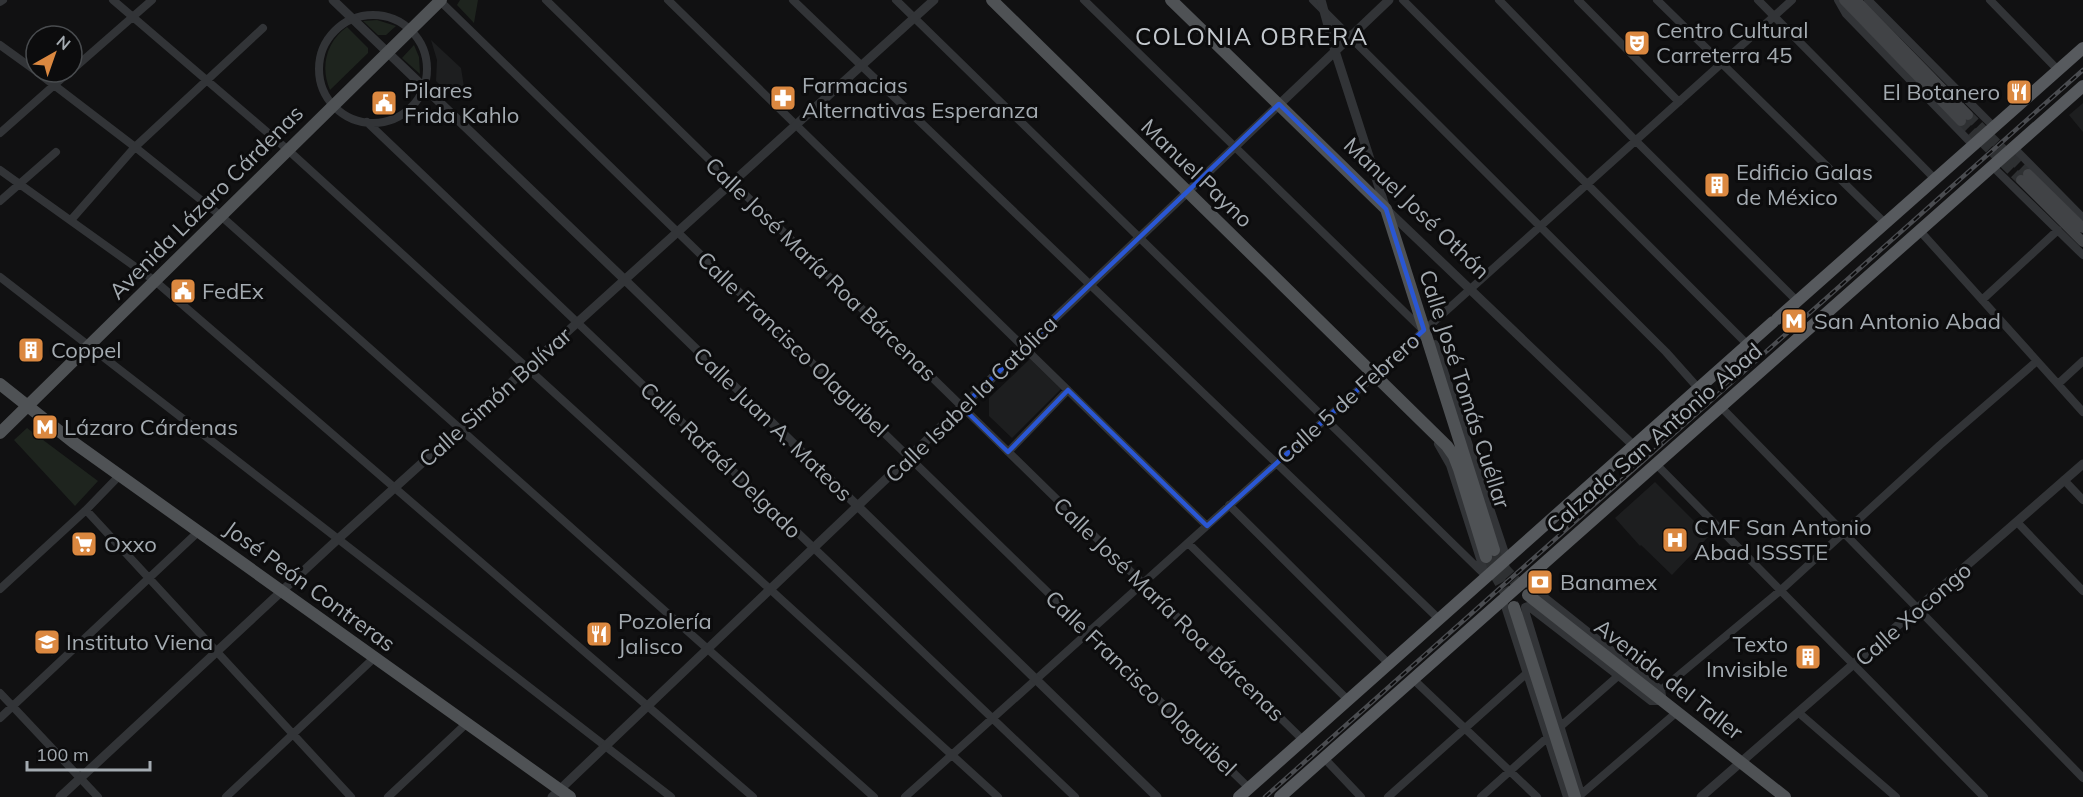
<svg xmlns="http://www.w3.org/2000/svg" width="2083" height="797" viewBox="0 0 2083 797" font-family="Mulish,sans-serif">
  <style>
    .built { fill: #1d1e1f }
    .green { fill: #1e241e }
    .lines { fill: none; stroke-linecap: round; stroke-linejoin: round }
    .secondary-tunnel { stroke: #2e3032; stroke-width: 10; stroke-dasharray: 10 5; stroke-linecap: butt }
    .primary-tunnel { stroke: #2e3032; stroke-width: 12; stroke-dasharray: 12 6; stroke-linecap: butt }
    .minor { stroke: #323437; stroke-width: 8 }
    .tertiary { stroke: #323437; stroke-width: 9 }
    .secondary { stroke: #414346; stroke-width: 10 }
    .primary { stroke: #4f5255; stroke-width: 12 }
    .trunk { stroke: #575a5e; stroke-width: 12 }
    .rail-casing { stroke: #4a4c50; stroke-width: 4.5 }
    .rail { stroke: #0c0c0d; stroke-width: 2; stroke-dasharray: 7; stroke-linecap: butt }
    .marked { fill: none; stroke: #2a57d4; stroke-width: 4.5; stroke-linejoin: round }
    .labels { text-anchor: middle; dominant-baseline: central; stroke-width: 6; stroke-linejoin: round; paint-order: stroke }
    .poi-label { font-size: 22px; fill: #a4abb1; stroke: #0c0c0d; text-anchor: start }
    .street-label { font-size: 22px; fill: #a4abb1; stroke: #0c0c0d }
    .neighbourhood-label { font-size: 24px; letter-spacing: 1.5px; fill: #c4c9ce; stroke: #0c0c0d }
  </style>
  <rect width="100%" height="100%" fill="#111112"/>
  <path class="built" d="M431 40 461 68 465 93 456 101 436 81 437 60Z
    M2083 103V132L2069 115Z
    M1030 359 1061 389 1012 438 989 416V398Z
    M1655 482 1709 536 1672 575 1641 545 1640 546 1615 518Z
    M43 629 60 647 52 656 34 638Z"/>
  <path class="green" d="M460 0H478L474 23 457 5Z
    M377 20 396 26 386 35H378L363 21Z
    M347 27 368 48V53L330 90C320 67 326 42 347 27Z
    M414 45 419 57 420 74 402 58Z
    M27 428 98 481 75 506 14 440Z"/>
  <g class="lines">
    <path class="secondary-tunnel" d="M1968 115 2028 174
      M1961 121 2021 180"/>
    <path class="primary-tunnel" d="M1494 550 1505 570 1525 592
      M1486 557 1514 607"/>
    <path class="minor" d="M113 0 288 150 998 797
      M546 0 1303 740
      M668 0 1207 526
      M793 0 1439 619
      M896 0 1487 577
      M1084 0 1422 329
      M1313 0 1666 352 1699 389
      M1403 0 1748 345
      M1499 0 1636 141 1797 301
      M1578 0 1679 102
      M1657 0 1885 223
      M1758 0 1935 179
      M1838 0 1846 14 1973 145
      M1868 0 1994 127
      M1990 0 2058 70
      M440 1 1249 788
      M0 2 3 0
      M319 69a54 54 0 1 1 108 0a54 54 0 1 1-108 0Z
      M0 45 36 71
      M72 70 152 0
      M37 72 135 147 221 216 874 797
      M367 122 1075 797
      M0 133 69 72
      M2014 148 2083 218
      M1993 167 2083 255
      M0 170 155 281 753 797
      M0 201 56 152
      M71 220 135 147 263 28
      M1920 231 2083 412
      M0 277 671 797
      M1982 300 2058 230
      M1435 344 1507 559
      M2058 384 2083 361
      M1721 407 2083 778
      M1438 444 1450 465 1484 571
      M1008 452 1068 390
      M1656 464 1984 797
      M2064 480 2083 500
      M1229 505 1389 664
      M86 510 351 797
      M2017 522 2083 591
      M1188 543 1348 700
      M1524 581 1661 690 1663 701H1651L1528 606 1525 607 1526 614 1581 794
      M0 589 86 510 119 476
      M1503 600 1567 797
      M1413 679 1537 797
      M1661 690 1781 590 1940 445 2037 361
      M0 693 98 797
      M1799 713 1896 797
      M0 718 198 532
      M1561 726 1618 676
      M1324 758 1361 797
      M226 797 374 658
      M388 797 467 723
      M905 797 1792 0
      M1388 797 1527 673
      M1481 797 1548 737
      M1578 797 1677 712"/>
    <path class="tertiary" d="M333 0 625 280 1157 797
      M1321 0 1335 51 1386 209 1634 446
      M60 797 338 539 934 0
      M552 797 1389 0
      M1701 797 2083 464"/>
    <path class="secondary" d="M1844 0 1961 121
      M1856 0 1968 115
      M2028 174 2083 228
      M2021 180 2083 242"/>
    <path class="primary" d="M992 0 1447 446 1454 456 1459 469 1486 557
      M1171 0 1386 209 1494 550
      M0 384 73 442 570 797
      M0 433 441 0
      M1528 595 1785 797
      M1514 607 1575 797"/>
    <path class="trunk" d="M1777 319 2083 48
      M1239 797 1773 322
      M1280 797 2083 86"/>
    <defs>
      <path id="rail" d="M1265 797 2083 70"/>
    </defs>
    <use href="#rail" class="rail-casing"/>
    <use href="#rail" class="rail"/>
  </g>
  <path class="marked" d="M1279 104 1386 209 1424 330 1207 526 1068 390 1008 452 962 407Z"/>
  <defs>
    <symbol id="theatre-square" viewBox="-11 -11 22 22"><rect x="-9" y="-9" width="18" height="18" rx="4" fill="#db8840" stroke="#0c0c0d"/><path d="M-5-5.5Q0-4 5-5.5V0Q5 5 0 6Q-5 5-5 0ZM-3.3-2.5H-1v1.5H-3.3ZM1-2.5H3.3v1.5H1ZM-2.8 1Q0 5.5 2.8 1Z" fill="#fff"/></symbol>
    <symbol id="restaurant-square" viewBox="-11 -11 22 22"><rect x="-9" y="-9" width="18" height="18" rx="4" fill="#db8840" stroke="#0c0c0d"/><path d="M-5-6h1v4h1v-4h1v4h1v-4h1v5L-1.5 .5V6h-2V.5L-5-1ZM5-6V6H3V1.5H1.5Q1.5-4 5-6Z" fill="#fff"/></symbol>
    <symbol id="pharmacy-square" viewBox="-11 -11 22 22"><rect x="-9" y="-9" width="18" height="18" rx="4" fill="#db8840" stroke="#0c0c0d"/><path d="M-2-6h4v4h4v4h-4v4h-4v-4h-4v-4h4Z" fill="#fff"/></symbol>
    <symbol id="civic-square" viewBox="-11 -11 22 22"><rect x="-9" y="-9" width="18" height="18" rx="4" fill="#db8840" stroke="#0c0c0d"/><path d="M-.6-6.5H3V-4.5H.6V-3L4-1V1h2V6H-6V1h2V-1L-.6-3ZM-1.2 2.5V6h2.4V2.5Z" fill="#fff"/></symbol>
    <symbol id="building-square" viewBox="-11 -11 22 22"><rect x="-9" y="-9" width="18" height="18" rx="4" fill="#db8840" stroke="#0c0c0d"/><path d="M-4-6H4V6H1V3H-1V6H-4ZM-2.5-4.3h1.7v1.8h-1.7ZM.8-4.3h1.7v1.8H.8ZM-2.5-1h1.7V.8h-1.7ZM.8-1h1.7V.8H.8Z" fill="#fff"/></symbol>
    <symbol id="metro-square" viewBox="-11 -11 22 22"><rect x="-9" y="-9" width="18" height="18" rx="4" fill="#db8840" stroke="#0c0c0d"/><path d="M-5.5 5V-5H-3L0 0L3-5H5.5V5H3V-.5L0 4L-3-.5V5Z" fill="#fff"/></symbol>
    <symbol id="hospital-square" viewBox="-11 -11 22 22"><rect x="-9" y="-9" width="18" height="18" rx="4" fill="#db8840" stroke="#0c0c0d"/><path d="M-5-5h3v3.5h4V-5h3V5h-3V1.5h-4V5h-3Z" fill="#fff"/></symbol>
    <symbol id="supermarket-square" viewBox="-11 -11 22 22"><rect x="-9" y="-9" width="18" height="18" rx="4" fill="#db8840" stroke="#0c0c0d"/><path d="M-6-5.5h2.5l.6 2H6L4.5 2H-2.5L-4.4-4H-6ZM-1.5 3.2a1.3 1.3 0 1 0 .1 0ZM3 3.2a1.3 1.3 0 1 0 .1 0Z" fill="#fff"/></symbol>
    <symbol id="bank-square" viewBox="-11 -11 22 22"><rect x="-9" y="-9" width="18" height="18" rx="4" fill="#db8840" stroke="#0c0c0d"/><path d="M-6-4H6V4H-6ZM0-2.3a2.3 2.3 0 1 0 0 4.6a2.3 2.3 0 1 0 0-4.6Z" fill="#fff"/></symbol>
    <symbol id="school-square" viewBox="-11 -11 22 22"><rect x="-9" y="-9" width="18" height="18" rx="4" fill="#db8840" stroke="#0c0c0d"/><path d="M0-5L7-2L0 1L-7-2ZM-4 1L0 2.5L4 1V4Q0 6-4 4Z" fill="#fff"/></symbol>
  </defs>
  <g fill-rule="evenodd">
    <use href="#theatre-square" x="1622" y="28" width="30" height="30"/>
    <use href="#restaurant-square" x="2004" y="77" width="30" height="30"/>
    <use href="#pharmacy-square" x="768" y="83" width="30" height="30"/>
    <use href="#civic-square" x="369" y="88" width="30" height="30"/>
    <use href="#building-square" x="1702" y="170" width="30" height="30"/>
    <use href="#civic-square" x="168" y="276" width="30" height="30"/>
    <use href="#metro-square" x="1779" y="306" width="30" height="30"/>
    <use href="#building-square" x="16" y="335" width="30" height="30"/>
    <use href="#metro-square" x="30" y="412" width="30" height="30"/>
    <use href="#hospital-square" x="1660" y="525" width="30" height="30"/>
    <use href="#supermarket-square" x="69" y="529" width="30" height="30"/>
    <use href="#bank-square" x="1525" y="567" width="30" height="30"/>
    <use href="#restaurant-square" x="584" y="619" width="30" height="30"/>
    <use href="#school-square" x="32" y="627" width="30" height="30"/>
    <use href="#building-square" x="1793" y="642" width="30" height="30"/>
  </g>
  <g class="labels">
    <g class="poi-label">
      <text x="1656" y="30">Centro Cultural<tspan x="1656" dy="25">Carreterra 45</tspan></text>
      <text x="802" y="85">Farmacias<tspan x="802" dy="25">Alternativas Esperanza</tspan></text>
      <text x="404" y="90">Pilares<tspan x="404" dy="25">Frida Kahlo</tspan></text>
      <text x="2000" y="92" text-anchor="end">El Botanero</text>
      <text x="1736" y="172">Edificio Galas<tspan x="1736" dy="25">de México</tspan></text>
      <text x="202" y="291">FedEx</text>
      <text x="1814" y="321">San Antonio Abad</text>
      <text x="51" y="350">Coppel</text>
      <text x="64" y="427">Lázaro Cárdenas</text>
      <text x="1694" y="527">CMF San Antonio<tspan x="1694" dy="25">Abad ISSSTE</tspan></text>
      <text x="104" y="544">Oxxo</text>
      <text x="1560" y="582">Banamex</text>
      <text x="618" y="621">Pozolería<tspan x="618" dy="25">Jalisco</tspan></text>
      <text x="66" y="642">Instituto Viena</text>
      <text x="1788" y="644" text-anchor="end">Texto<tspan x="1788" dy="25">Invisible</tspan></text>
    </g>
    <g class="street-label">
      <text transform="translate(1197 173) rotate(44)">Manuel Payno</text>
      <text transform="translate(206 202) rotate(-45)">Avenida Lázaro Cárdenas</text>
      <text transform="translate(1417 208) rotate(44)">Manuel José Othón</text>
      <text transform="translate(821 269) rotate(44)">Calle José María Roa Bárcenas</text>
      <text transform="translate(793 344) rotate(44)">Calle Francisco Olaguibel</text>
      <text transform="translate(1465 389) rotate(72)">Calle José Tomás Cuéllar</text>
      <text transform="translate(495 397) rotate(-42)">Calle Simón Bolívar</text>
      <text transform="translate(1348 398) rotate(-42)">Calle 5 de Febrero</text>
      <text transform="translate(971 399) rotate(-44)">Calle Isabel la Católica</text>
      <text transform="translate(773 424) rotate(44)">Calle Juan A. Mateos</text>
      <text transform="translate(1654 438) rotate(-41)">Calzada San Antonio Abad</text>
      <text transform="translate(721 460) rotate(44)">Calle Rafaél Delgado</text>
      <text transform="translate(310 586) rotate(36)">José Peón Contreras</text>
      <text transform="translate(1169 609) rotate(44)">Calle José María Roa Bárcenas</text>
      <text transform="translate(1913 614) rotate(-41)">Calle Xocongo</text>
      <text transform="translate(1669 679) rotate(38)">Avenida del Taller</text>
      <text transform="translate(1141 683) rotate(44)">Calle Francisco Olaguibel</text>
    </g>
    <g class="neighbourhood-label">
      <text x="1252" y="36">COLONIA OBRERA</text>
    </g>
  </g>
  <g transform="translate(54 54) rotate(40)"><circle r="28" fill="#0c0c0d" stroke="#494c4f" stroke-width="1.5"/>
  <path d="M0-4.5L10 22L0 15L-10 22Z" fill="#db8840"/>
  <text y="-9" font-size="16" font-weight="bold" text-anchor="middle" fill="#a4abb1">N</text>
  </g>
  <path d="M27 761v9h123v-9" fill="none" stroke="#a4abb1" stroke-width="3"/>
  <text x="36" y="761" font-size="18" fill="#a4abb1" stroke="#0c0c0d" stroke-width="4.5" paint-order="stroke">100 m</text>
</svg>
